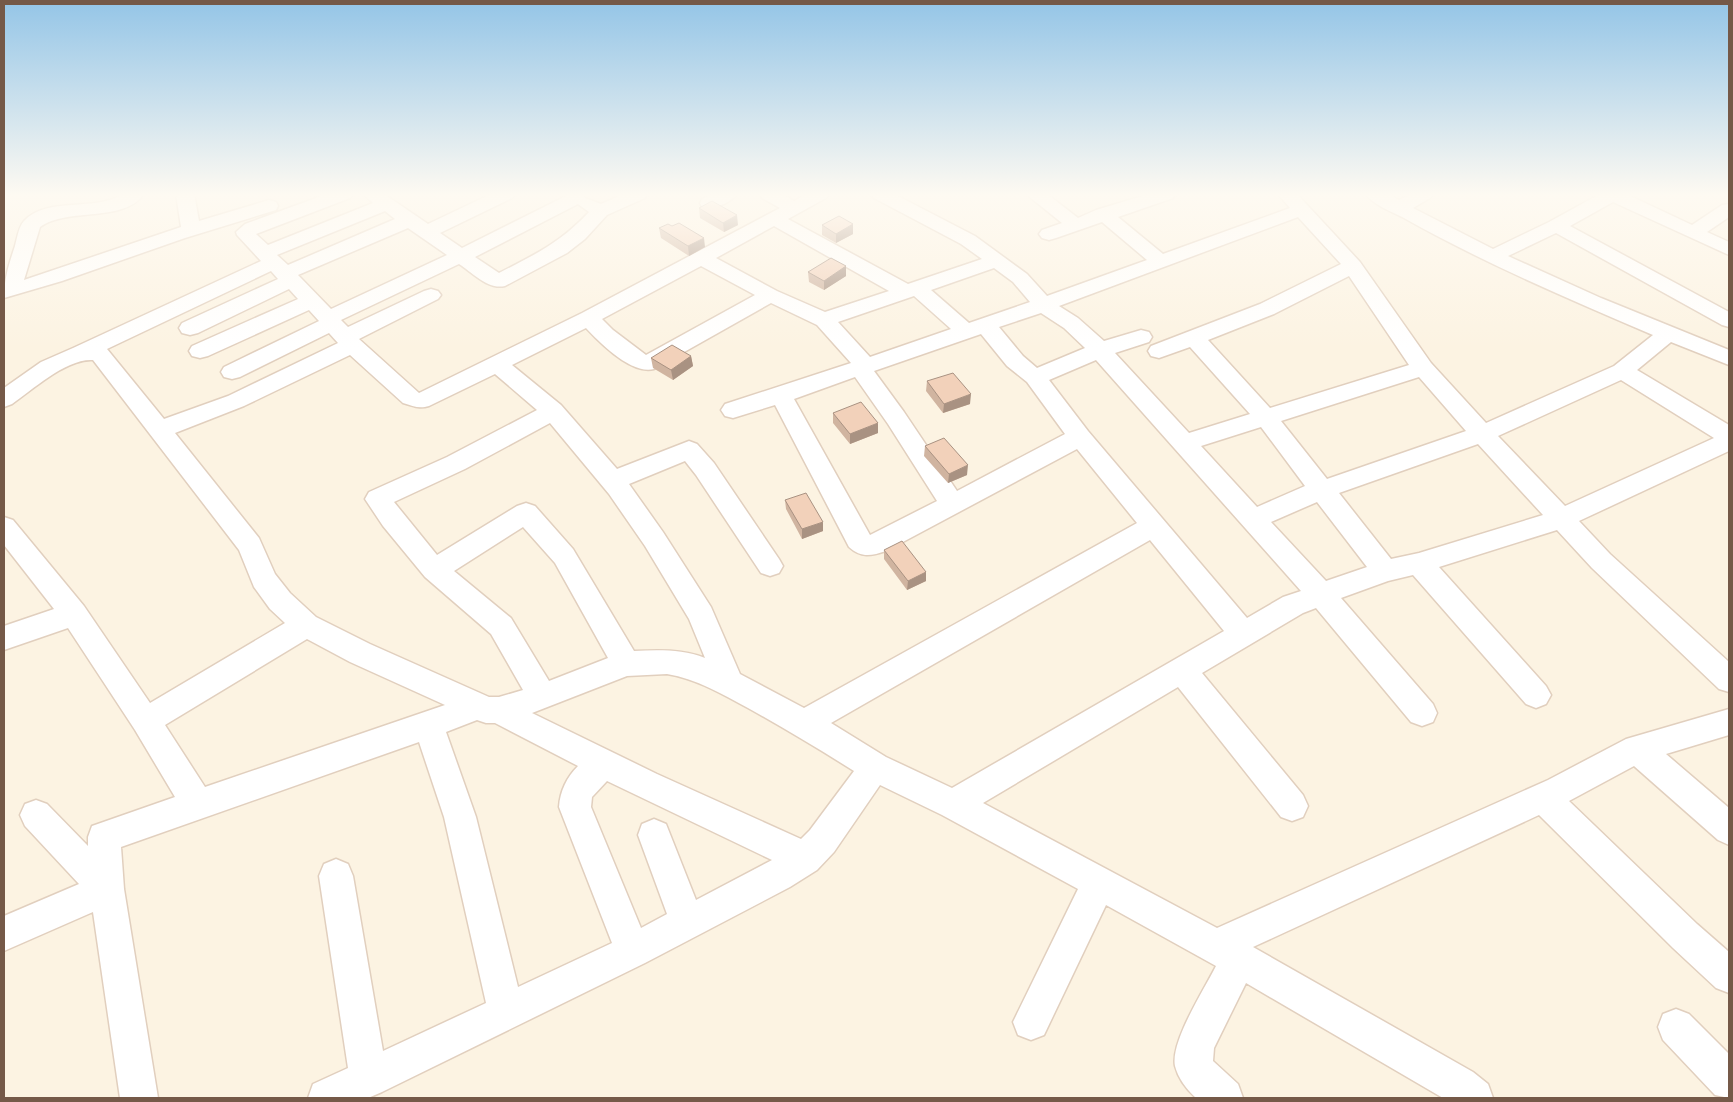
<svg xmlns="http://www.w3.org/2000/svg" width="1733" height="1102" viewBox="0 0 1733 1102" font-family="Helvetica,sans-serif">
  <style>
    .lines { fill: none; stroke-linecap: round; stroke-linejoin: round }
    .minor-casing { stroke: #e1cfbe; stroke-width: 3 }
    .minor { fill: #fff; fill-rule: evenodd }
    .wall { fill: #d0b4a0 }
    .shaded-wall { fill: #a99282 }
    .building { fill: #f2d1ba; stroke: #a99282 }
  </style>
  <rect width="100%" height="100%" fill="#fcf3e2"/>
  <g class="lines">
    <defs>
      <path id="minor" d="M123 194H144C124 223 68 207 40 227L24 280 181 227 176 194H194L199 221 269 200 276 202 278 206 276 210 185 238 62 281 4 298C4 279 9 264 15 246 17 238 19 226 24 221 47 196 96 212 123 194Z
        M327 194H353L350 198 256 234 268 245 373 203 363 194H384L428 224 491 194H515L512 198 440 233 462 248 570 194H582L585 198 601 204 624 194H648L645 198 607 215 585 239 567 253 505 286C488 290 473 273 459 264L341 320 348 327 424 291 431 289 438 291 441 295 438 299 359 339 419 393 582 313 780 208 762 198 759 194H782L794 201 806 194H829L826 198 788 219 908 284 982 259 961 244 874 198 871 194H894L975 236 1027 274 1047 296 1147 260 1102 222 1056 238 1049 240 1042 238 1039 234 1042 230 1062 223 1026 194H1047L1078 218 1096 210 1149 194H1176L1173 198 1118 217 1163 254 1290 208 1278 194H1297L1360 262 1431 363 1486 423 1614 366 1653 335C1569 299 1484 263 1404 218 1393 212 1373 205 1366 194H1388L1399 200 1411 194H1433L1430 198 1413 208 1493 249 1549 222 1600 194H1626L1692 225 1722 205 1729 204V217L1707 232 1729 242V255L1613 202 1570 226 1729 312V327L1722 325 1556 233 1508 256 1601 298 1729 350V365L1671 342 1637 370 1729 425V451L1579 521 1610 554 1729 662V692L1719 689 1592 568 1557 530 1439 567 1546 686 1551 695 1546 704 1536 708 1526 704 1413 575 1388 581 1341 598 1433 704 1437 713 1433 722 1422 726 1411 722 1316 608 1303 613 1202 673 1303 795 1308 806 1303 817 1292 821 1281 817 1178 687 983 803 1217 928 1548 780 1626 739 1729 709V735L1666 754 1729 808V845L1718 840 1634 766 1569 801 1697 924 1729 952V993L1716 988 1673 948 1539 815 1253 947 1473 1072 1488 1084 1493 1098H1443L1246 983 1214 1048 1213 1061 1238 1084 1243 1098H1196C1187 1090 1178 1078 1175 1066 1170 1042 1205 988 1216 966L1106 905 1044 1035 1031 1040 1018 1035 1013 1022 1078 889 942 815 880 785 834 852 817 870 790 887 645 963 382 1092 368 1098H308L313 1084 348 1068 319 876 324 864 336 859 348 864 353 876 383 1051 486 1003 444 817 419 742 121 847 124 889 158 1098H120L93 912 4 951V916L79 884 25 826 20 815 25 804 36 800 47 804 88 846V837L92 826 175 797 135 730 68 628 4 650V626L54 609 4 545V517L13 520 84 606 150 703 285 623 270 609 254 587 239 550 93 360C67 358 32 390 12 404L4 407V388L41 362 73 348 261 261 237 235 236 232 245 224ZM578 204 589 212C560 243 536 254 499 273L475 257ZM385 211 395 219 288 265 277 255ZM1298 217 1341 264 1260 304 1151 346 1148 351 1151 356 1159 358 1190 347 1250 414 1189 433 1115 353 1149 342 1152 337 1149 332 1141 330 1104 341 1078 318 1059 306ZM774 226 889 291 825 312 777 291 716 258ZM408 228 447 255 331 309 298 275ZM701 266 755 295 646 355 613 330 602 319ZM994 268 1013 282 1030 302 969 323 931 290ZM271 271 278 279 182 323 179 328 182 333 190 335 198 333 289 289 298 299 192 346 189 351 192 356 200 358 208 356 309 310 319 321 224 367 221 372 224 377 232 379 240 377 329 333 338 343 228 396 164 419 107 349ZM1349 276 1409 365 1270 408 1208 340 1274 314ZM914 296 951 329 870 357 838 322ZM771 303 817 325 851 363 725 404 721 410 725 416 733 418 775 405 849 547C861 558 871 556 886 551L1077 449 1137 523 804 708 740 674 711 607 663 532 629 484 685 461 696 475 761 573 770 576 779 573 783 566 779 559 714 463 697 444 689 441 617 469 561 405 512 365 586 328C600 343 632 375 654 369ZM1041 313 1064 328 1085 348 1037 368 1023 356 999 327ZM981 334 1007 366 1027 382 1065 434 957 491 904 412 874 371ZM350 355 403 403C413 406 419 409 429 406L495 374 537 410 447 457 369 492 365 499 383 526 425 577 491 634 523 690 499 697H489L370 644 316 617 290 593 275 574 259 538 175 433 244 406ZM1096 360 1301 591 1283 597 1247 618 1088 431 1049 380ZM855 377 888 424 937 501 870 535 794 399ZM1419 377 1466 431 1327 479 1281 421ZM1621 380 1714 438 1565 506 1498 436ZM550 423 609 494 645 546 689 619 705 658C682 649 658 650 634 651L573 549 535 506 526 503 517 506 437 555 394 502 465 469ZM1261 427 1305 486 1257 507 1201 446ZM1478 444 1543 515 1419 553 1391 559 1339 493ZM1317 502 1367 567 1326 581 1271 522ZM523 527 555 563 608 658 549 681 511 618 454 571ZM1150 540 1224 631 952 788 886 757 831 723ZM307 639 350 662 445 705 205 787 165 725ZM667 674C697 679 722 694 748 708 784 728 819 749 854 771L810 830 801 839 657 774 532 713 627 676ZM477 720 486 723H495L578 766C567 777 560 791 559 807L612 943 518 987 476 817 446 732ZM607 781 772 860 696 900 666 824 654 819 642 824 638 835 667 914 641 928 591 807 592 797Z
        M713 194H737C731 203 713 210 702 207L700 203 702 199Z
        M1676 1009 1689 1014 1729 1054V1098L1715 1095 1663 1040 1658 1027 1663 1014Z"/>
    </defs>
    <use href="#minor" class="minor-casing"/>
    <use href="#minor" class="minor"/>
  </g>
  <path class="wall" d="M699 208 738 225 724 232 700 218Z
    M853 224V234L836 243 822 235V225Z
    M659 228 705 247 689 256 661 238Z
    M846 266V276L824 290 809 282 808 272Z
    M691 356 693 366 673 380 653 368 651 358Z
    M927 381 970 404 943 413 926 391Z
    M833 413 878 433 850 444 833 423Z
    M925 446 967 475 948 483 924 456Z
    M785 500 823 531 802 539 786 509Z
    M884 550 926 572V581L907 590 884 559Z"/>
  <path class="shaded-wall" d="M737 215 738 225 724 232 723 223Z
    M853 224V234L836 243V234Z
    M704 238 705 247 689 256 688 246Z
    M846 266V276L824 290V281Z
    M691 356 693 366 673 380 671 370Z
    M971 394 970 404 943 413 944 404Z
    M878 423V433L850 444V434Z
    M968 465 967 475 948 483 949 474Z
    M823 522V531L802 539V529Z
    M926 572V581L907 590 908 581Z"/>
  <path class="building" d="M712 201 737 215 723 223 699 208Z
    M839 216 853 224 836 234 822 225Z
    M679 223 704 238 688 246 659 228 668 224 672 226Z
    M831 258 846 266 824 281 808 272Z
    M672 345 691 356 671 370 651 358Z
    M953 373 971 394 944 404 927 381Z
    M861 402 878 423 850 434 833 413Z
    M944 438 968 465 949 474 925 446Z
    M806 493 823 522 802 529 785 500Z
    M902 541 926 572 908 581 884 550Z"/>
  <linearGradient id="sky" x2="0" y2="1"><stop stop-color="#94c5e7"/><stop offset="0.56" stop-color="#fefaf2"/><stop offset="1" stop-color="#fefaf2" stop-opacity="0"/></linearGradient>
  <rect width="1733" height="348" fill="url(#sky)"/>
  <rect width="1733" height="1102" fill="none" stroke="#755948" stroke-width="10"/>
</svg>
